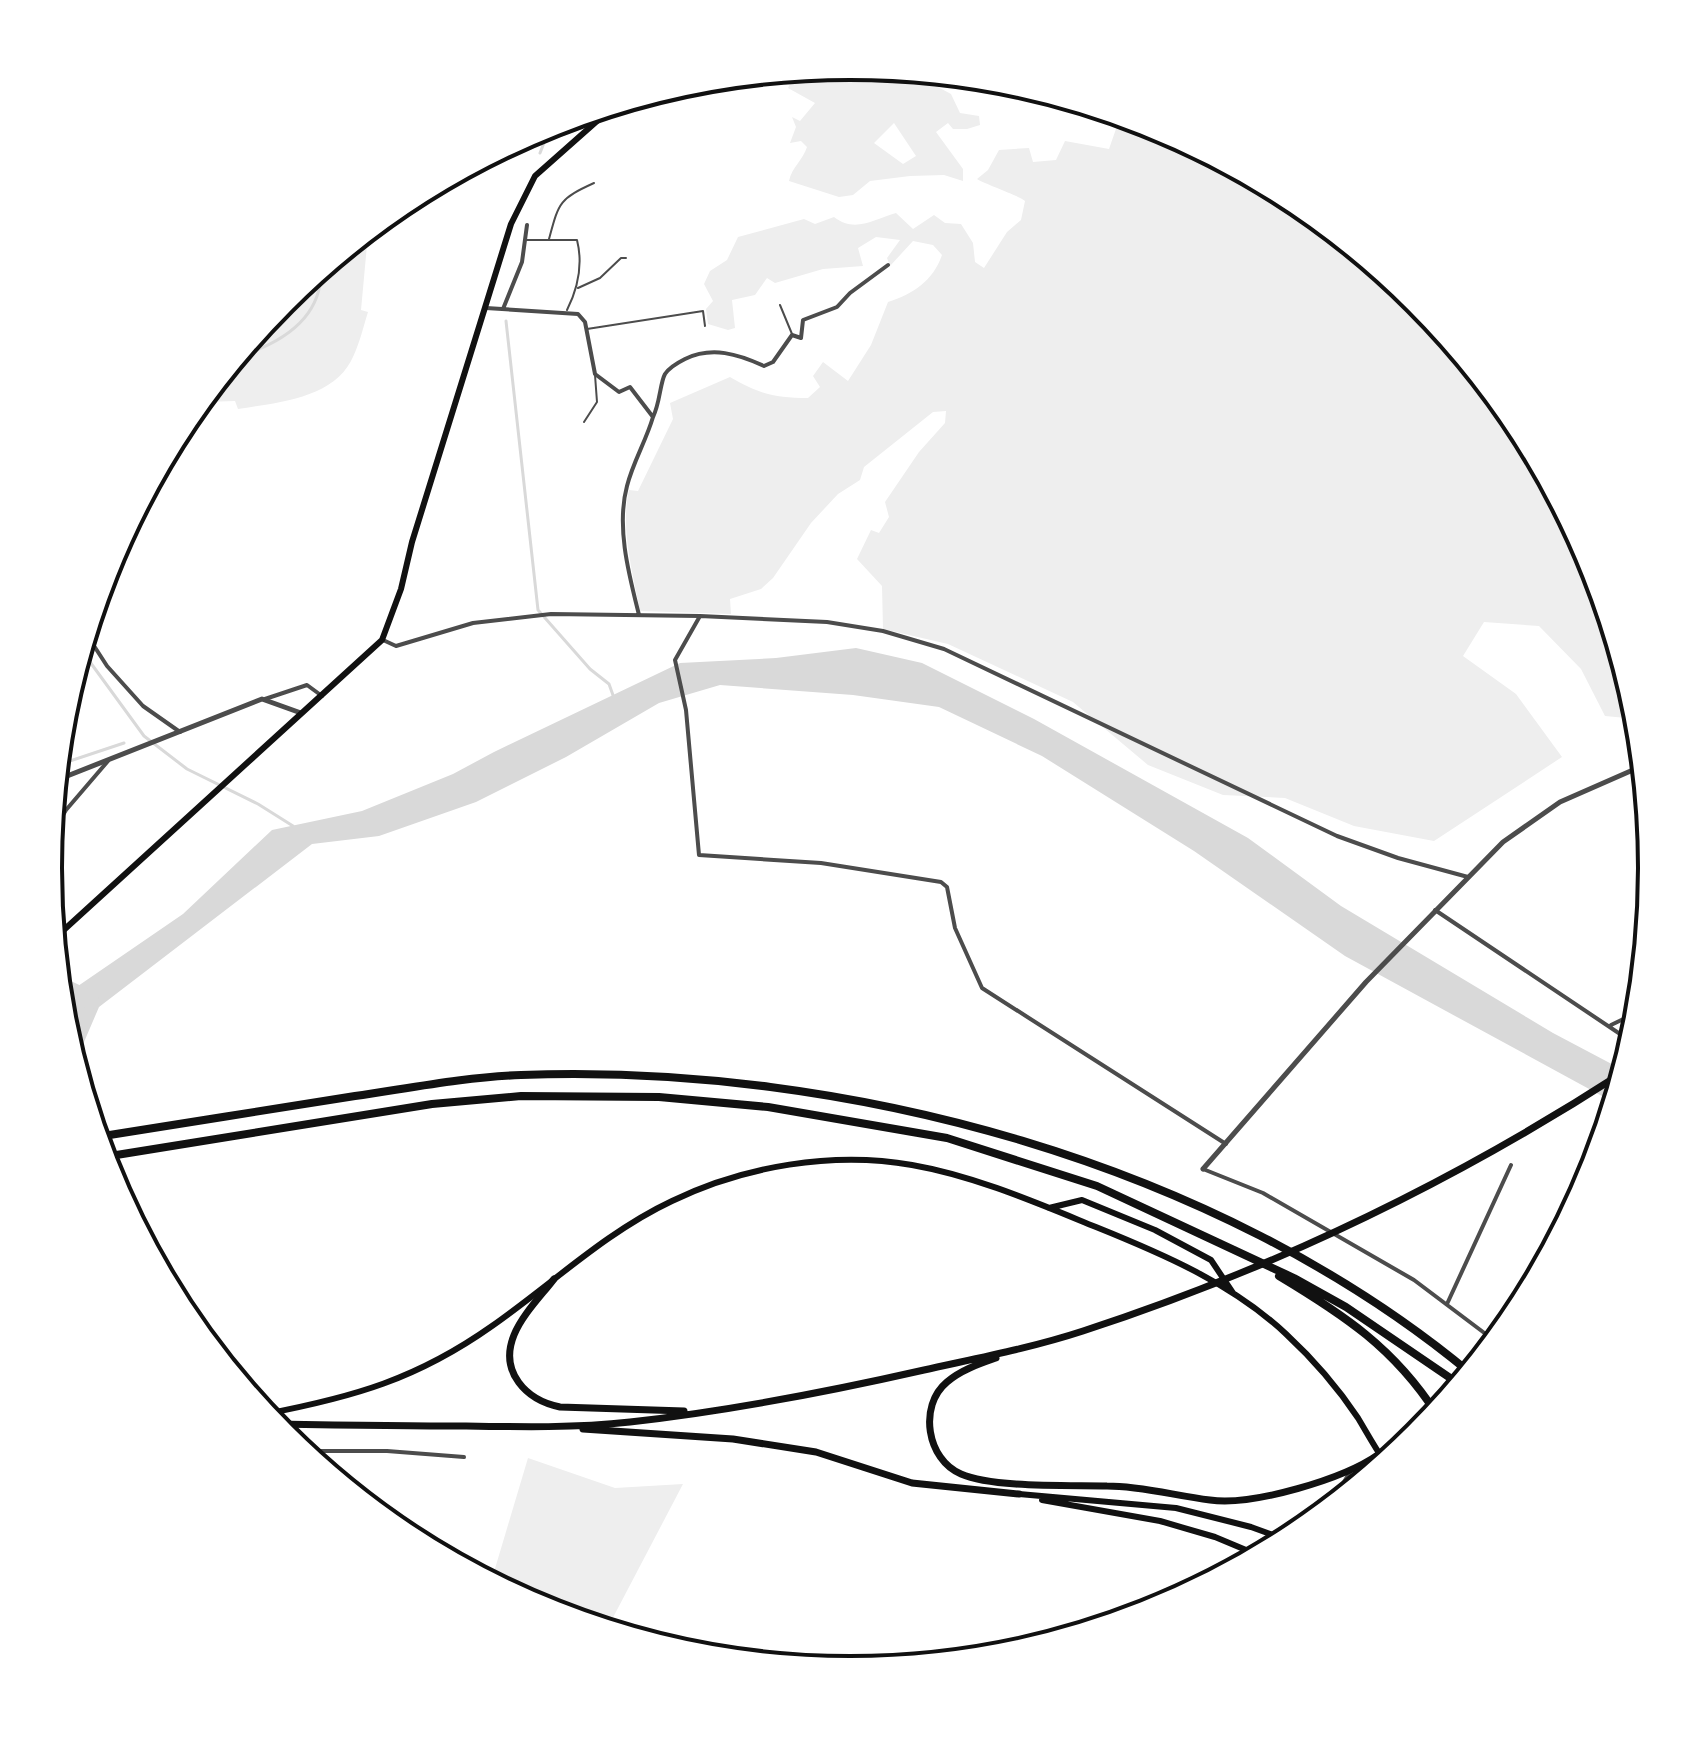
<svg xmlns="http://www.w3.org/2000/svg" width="1700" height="1737" viewBox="0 0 1700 1737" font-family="'Noto Sans',sans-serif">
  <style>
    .green { fill: #eee; fill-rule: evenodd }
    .water { fill: #d9d9d9 }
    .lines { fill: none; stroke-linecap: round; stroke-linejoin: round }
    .stream { stroke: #d9d9d9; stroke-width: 3 }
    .river { stroke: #d9d9d9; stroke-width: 18 }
    .service { stroke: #4c4c4c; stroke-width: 2 }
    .minor { stroke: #4c4c4c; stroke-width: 4 }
    .tertiary { stroke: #4c4c4c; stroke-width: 5 }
    .secondary { stroke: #111; stroke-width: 6 }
    .primary { stroke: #111; stroke-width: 7 }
    .motorway { stroke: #111; stroke-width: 8 }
    .rim { fill: none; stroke: #111; stroke-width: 4 }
  </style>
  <rect width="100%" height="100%" fill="#fff"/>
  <path class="green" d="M850 67 912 73 951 94 960 113 979 116 980 125 967 129H953L948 123 936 132 963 169V181L944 175 910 176 870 181 853 195 839 197 789 181C792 167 803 160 807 147L801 141 790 143 796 127 792 117 800 121 815 103 788 88 796 72ZM894 123 916 156 903 164 874 143Z
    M1112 114 1157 128 1296 202 1417 302 1517 423 1591 562 1637 719 1605 716 1581 669 1539 626 1484 622 1463 656 1516 694 1562 757 1434 841 1354 826 1285 798 1223 795 1148 765 1073 702 948 644 883 629 882 586 857 559 871 530 879 533 889 517 885 502 919 452 945 423 946 411 933 412 864 467 860 480 838 494 811 523 773 578 761 589 730 599 731 614 640 611C633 574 620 528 629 490L638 491 673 419 670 403 730 377C759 394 775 398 808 398L820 387 813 376 823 362 848 381 871 345 888 302C913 294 933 281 942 255L933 245 913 241 890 266 887 258 900 240 876 237 858 248 863 266 823 269 775 283 767 278 755 295 732 300 735 328 728 330 708 324 706 309 713 301 704 284 710 271 727 260 738 237 804 219 815 224 834 217C855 233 872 220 896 213L913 229 934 215 945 223 961 224 973 243 975 262 984 268 1007 232 1021 220 1025 201C1020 196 987 185 977 179L988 170 999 150 1029 148 1033 162 1056 160 1065 141 1109 149 1117 126 1106 121Z
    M357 241 367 245 361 310 368 312C363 328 359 346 351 361 331 399 275 403 238 409L235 401 205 402 202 399 283 301Z
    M528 1458 615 1488 683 1484 607 1629 543 1609 491 1582Z"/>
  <path class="water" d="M856 648 922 663 1034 719 1248 838 1341 906 1553 1033 1623 1070 1613 1102 1345 956 1194 851 1042 756 939 707 853 695 720 685 659 703 566 757 476 802 379 836 312 844 99 1007 75 1063 63 1021 78 986 183 914 272 830 362 811 453 774 494 752 680 663 776 658Z"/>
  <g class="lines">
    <path class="stream" d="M540 153 551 125
      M506 321 538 610 590 669 609 684 614 698
      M237 357C279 344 322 320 321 270
      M82 651 144 736 187 769 258 804 293 826
      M58 765 124 743"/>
    <path class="river" d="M60 986 90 1000"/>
    <path class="service" d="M549 239C559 202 559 199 594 183
      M526 240H577C583 264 578 288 567 310
      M578 288 600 278 621 258H626
      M780 305 792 334
      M587 329 703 311 705 326
      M584 422 597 402 595 375"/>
    <path class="minor" d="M486 308 578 314 585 322 595 374 619 392 630 387 653 417C646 441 633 462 627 486 616 527 629 575 639 615
      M503 309 522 262 527 225
      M653 417C660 403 660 383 665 374 669 368 679 362 685 359 712 346 738 354 764 366L773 362 792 335 801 338 803 320 837 307 850 293 888 265
      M700 616 675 660 686 710 699 855 821 863 941 882 947 887 955 928 982 988 1226 1144
      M87 635 107 666 143 706 180 732
      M383 640 396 646 473 623 551 614 700 616 827 622 883 631 944 649 1337 836 1398 858 1468 877
      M265 699 307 685 322 696
      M51 835 66 810 108 761
      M1435 910 1632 1042
      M1611 1025 1638 1012
      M1203 1169 1263 1193 1414 1280 1495 1341
      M1447 1304 1511 1165
      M302 1451H387L464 1457
      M1327 1510 1350 1472"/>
    <path class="tertiary" d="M57 780 262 699 301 713
      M1203 1169 1366 982 1503 842 1560 802 1642 766"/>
    <path class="secondary" d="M55 938 382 640 401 589 412 542 511 224 535 176 614 106
      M1049 1208 1082 1200 1155 1230 1211 1260 1233 1293
      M265 1414C354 1397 417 1379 492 1326 552 1284 606 1232 672 1201 744 1166 833 1151 912 1165 975 1176 1037 1203 1096 1227 1163 1254 1233 1284 1286 1334 1313 1359 1338 1388 1358 1418 1367 1433 1375 1448 1385 1462
      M1019 1494 1176 1508 1251 1527 1287 1540
      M1042 1500 1160 1521 1215 1537 1258 1555"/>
    <path class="primary" d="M554 1279C541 1296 522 1315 514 1335 499 1372 526 1400 560 1407L684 1411
      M996 1358C979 1364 961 1370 947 1382 918 1406 927 1460 961 1474 993 1488 1070 1485 1107 1486 1142 1486 1176 1496 1210 1500 1253 1506 1344 1479 1379 1454
      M274 1424C338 1425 402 1426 466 1426 521 1427 576 1428 630 1422 729 1411 827 1392 924 1370 978 1358 1031 1348 1083 1331 1273 1269 1455 1181 1622 1073
      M583 1429 733 1439 816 1452 912 1483 1019 1494"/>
    <path class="motorway" d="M97 1137C183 1123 269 1110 355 1096 410 1088 465 1077 521 1075 845 1063 1217 1163 1469 1372
      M104 1157 432 1104 521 1096 659 1097 768 1107 947 1138 1097 1186 1294 1278 1346 1307 1459 1384
      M1279 1276C1344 1315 1394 1348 1436 1413"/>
  </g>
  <path d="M0 0H1700V1737H0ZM62 868a788 788 0 1 1 1576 0a788 788 0 1 1-1576 0Z" fill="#fff" fill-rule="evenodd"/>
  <path class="rim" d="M62 868a788 788 0 1 1 1576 0a788 788 0 1 1-1576 0Z"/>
</svg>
